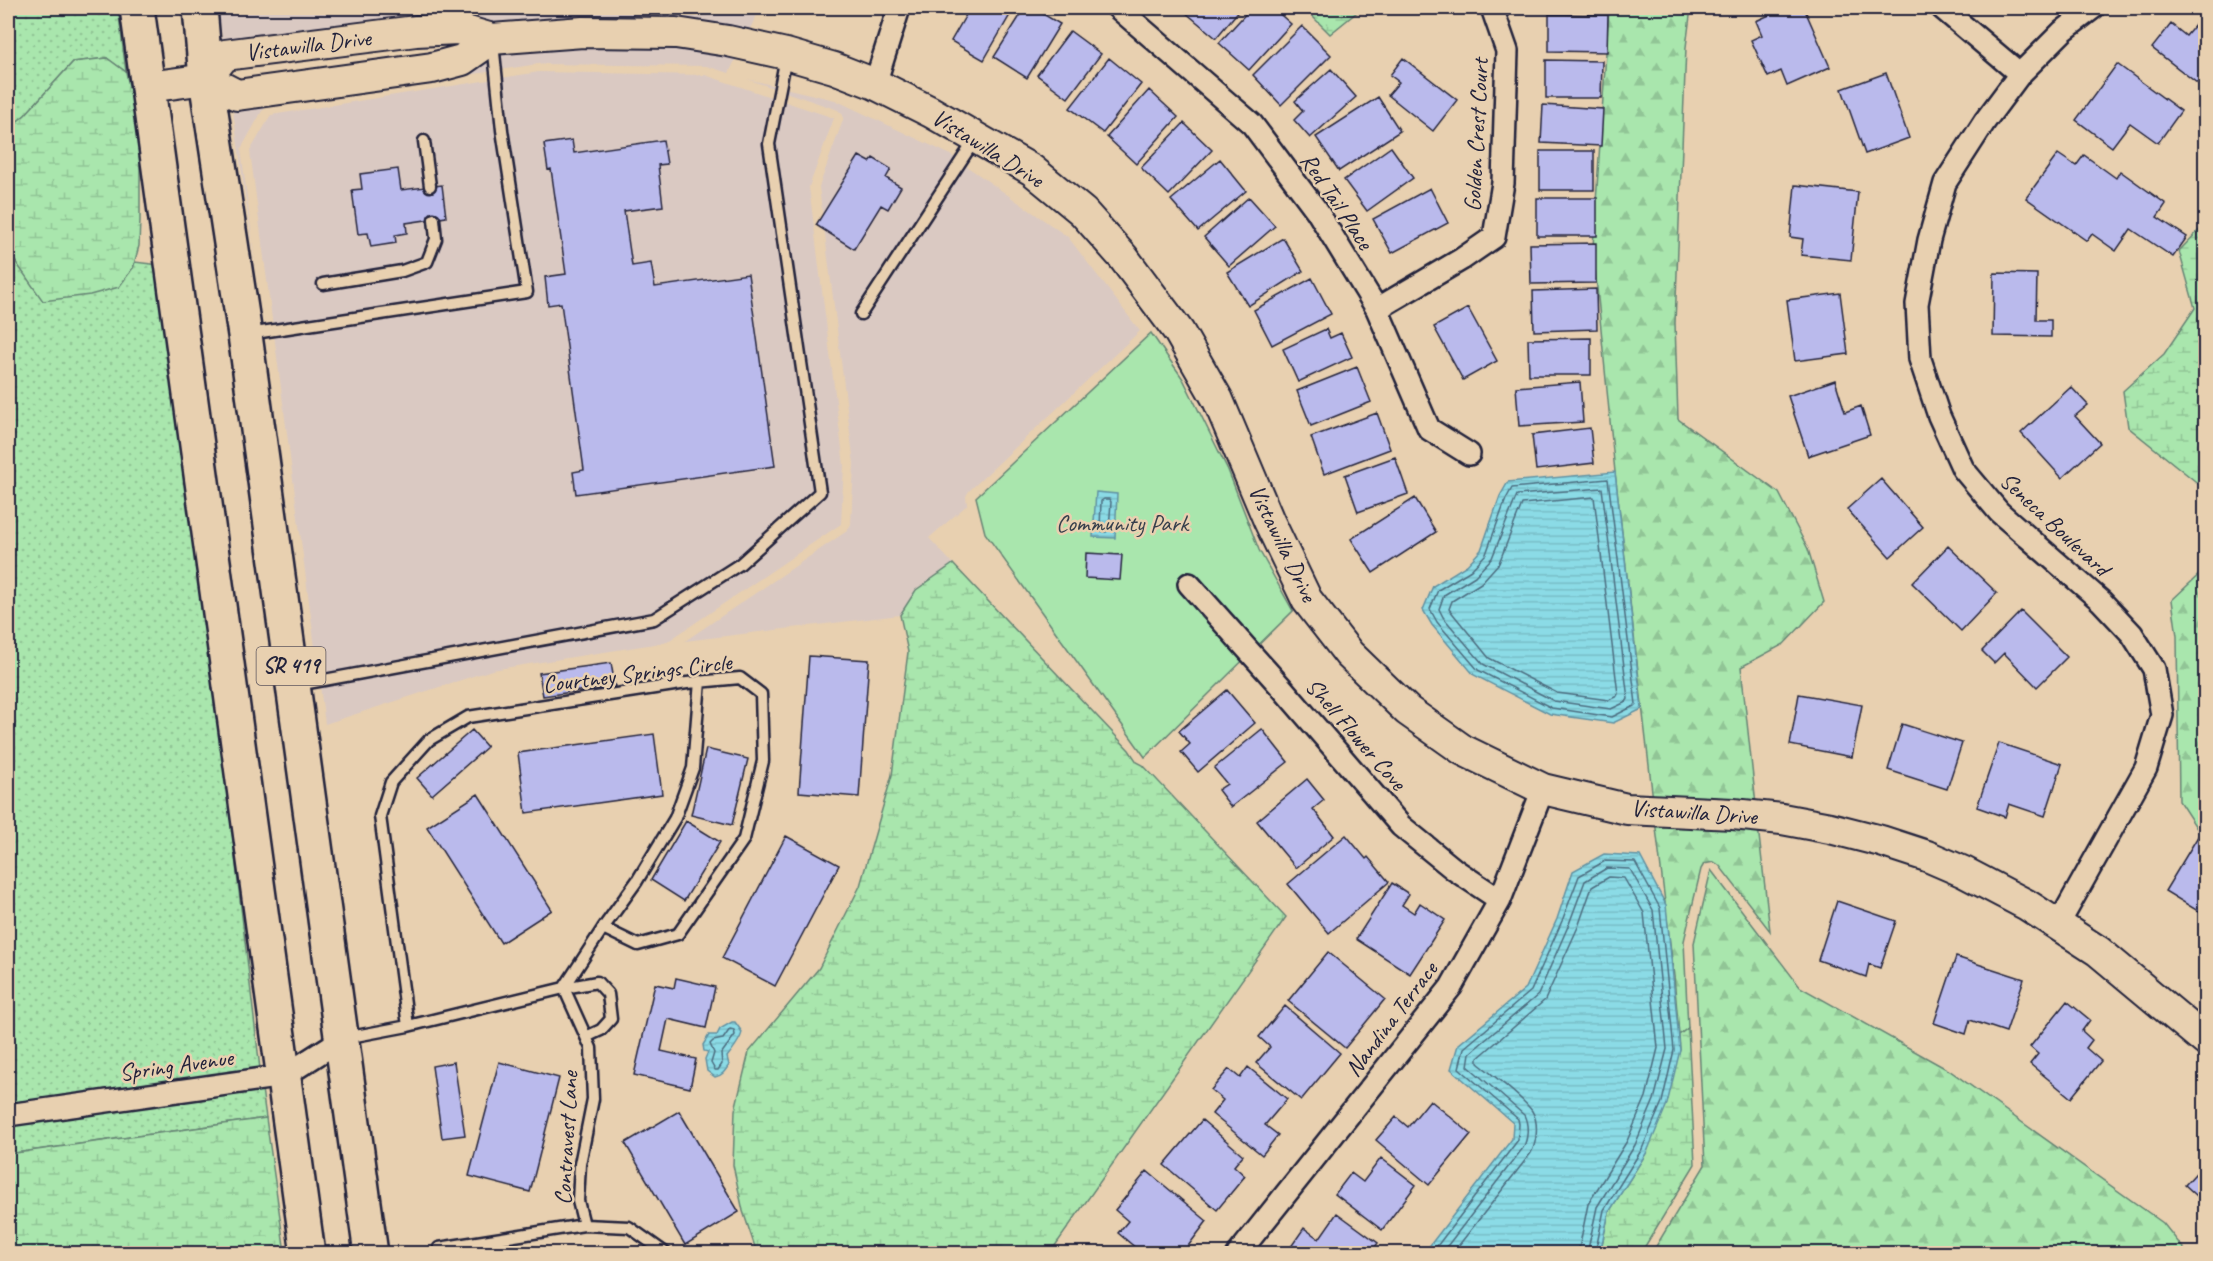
<svg xmlns="http://www.w3.org/2000/svg" width="2213" height="1261" viewBox="0 0 2213 1261" font-family="Caveat,sans-serif">
  <style>
    .built { fill: #dac9c2 }
    .grass { fill: url(#grass-dots); stroke: #668474; stroke-width: 1.5 }
    .forest { fill: url(#forest-firs); stroke: #668474; stroke-width: 1.5 }
    .wetland { fill: url(#wetland-marsh); stroke: #668474; stroke-width: 1.5 }
    .park { fill: #a9e6ad; stroke: #668474; stroke-width: 1.5 }
    .water { fill: url(#water-rules); stroke: #6191a2; stroke-width: 1.5 }
    .lines { fill: none; stroke-linecap: round; stroke-linejoin: round }
    .shore { stroke: #4c6c7f; stroke-width: 1.5 }
    .building { fill: #babaec; stroke: #22223b; stroke-width: 1.5 }
    .lane-casing { stroke: #22223b; stroke-width: 15 }
    .street-casing { stroke: #22223b; stroke-width: 26 }
    .secondary-casing { stroke: #22223b; stroke-width: 34 }
    .primary-casing { stroke: #22223b; stroke-width: 38 }
    .lane { stroke: #e8d0b0; stroke-width: 10 }
    .street { stroke: #e8d0b0; stroke-width: 21 }
    .secondary { stroke: #e8d0b0; stroke-width: 30 }
    .primary { stroke: #e8d0b0; stroke-width: 33 }
    .labels { text-anchor: middle; dominant-baseline: central; stroke-width: 5; stroke-linejoin: round; paint-order: stroke }
    .shield { fill: #e8d0b0; stroke: #5d565e; stroke-width: 1.5 }
    .shield-label { font-size: 22px; font-weight: bold; fill: #22223b }
    .street-label { font-size: 24px; fill: #22223b; stroke: #e8d0b0 }
    .park-label { font-size: 24px; fill: #363f4c; stroke: #e8d0b0 }
  </style>
  <defs>
    <pattern id="grass-dots" width="8" height="8" patternUnits="userSpaceOnUse" patternTransform="scale(1.5)"><rect width="8" height="8" fill="#a9e6ad"/><path d="M2 2h.1M6 6h.1" fill="none" stroke="#91c596" stroke-width="1.8" stroke-linecap="round"/></pattern>
    <pattern id="forest-firs" width="22" height="20" patternUnits="userSpaceOnUse" patternTransform="scale(1.5)"><rect width="22" height="20" fill="#a9e6ad"/><path d="M5 1l3.5 6h-7zM16 11l3.5 6h-7z" fill="#91c596"/></pattern>
    <pattern id="wetland-marsh" width="20" height="14" patternUnits="userSpaceOnUse" patternTransform="scale(1.5)"><rect width="20" height="14" fill="#a9e6ad"/><path d="M1 5h8M5 5V1M11 12h8M15 12V8" fill="none" stroke="#91c596"/></pattern>
    <pattern id="water-rules" width="6" height="5" patternUnits="userSpaceOnUse" patternTransform="scale(1.5)"><rect width="6" height="5" fill="#8bdbe6"/><path d="M0 2.5h6" fill="none" stroke="#78bcc6"/></pattern>
  </defs>
  <rect width="100%" height="100%" fill="#e8d0b0"/>
  <filter id="ink" filterUnits="userSpaceOnUse"><feTurbulence type="fractalNoise" baseFrequency=".0167" numOctaves="2"/><feDisplacementMap in="SourceGraphic" scale="12" xChannelSelector="R" yChannelSelector="G"/><feConvolveMatrix kernelMatrix="1 2 1 2 8 2 1 2 1" color-interpolation-filters="sRGB"/></filter>
  <g filter="url(#ink)">
    <path class="built" d="M218 8H760L747 35 223 45Z
      M674 44 738 54 729 73 706 66 538 64 267 107 262 111 241 149 256 270 232 104 501 48Z
      M539 72 705 75 834 118 809 187 844 465 841 524 667 642 492 670 325 724 250 151 271 115Z
      M747 79 835 100 949 154 1068 237 1140 331 969 491 966 496 967 505 929 538 953 564 916 590 900 615 685 641 847 531 851 524 854 464 819 187 843 120V115L838 110Z"/>
    <path class="grass" d="M8 8H118L126 72 107 58 73 62 25 115 8 129Z
      M8 251 22 269 133 268 135 262 159 265 209 636 260 1069 8 1104Z
      M262 1089 266 1118 8 1154V1125Z"/>
    <path class="forest" d="M1609 8H1691L1686 47 1675 323 1678 419 1779 493 1808 549 1824 602 1784 644 1741 667 1756 805 1653 800 1615 472 1593 247Z
      M2205 569V841L2179 801 2177 636 2172 600Z
      M1655 820 1758 827 1770 931 1719 865 1714 862 1704 864 1701 869 1684 941 1688 1028 1679 1035 1674 976Z
      M1711 870 1800 987 1950 1071 2163 1223 2187 1253H1652L1705 1165 1694 943Z"/>
    <path class="wetland" d="M1304 8H1362L1330 34Z
      M107 58 126 72 136 119 140 148V220L139 246 133 268 119 287 90 295 43 301 8 251V129L25 115 73 62Z
      M2205 224V489L2128 427 2123 391 2164 354 2195 308 2179 251Z
      M953 564 1129 750 1137 762 1143 765 1286 917 1050 1253H757L743 1211 733 1165 735 1110 749 1052 819 968 860 886 892 775 908 652 900 615 916 590Z
      M1688 1028 1695 1164 1641 1253 1600 1254 1609 1212 1647 1152 1680 1050 1679 1035Z
      M266 1118 285 1253H8V1154Z"/>
    <path class="park" d="M1151 333 1183 379 1228 470 1259 550 1293 611 1145 757 985 533 976 497Z"/>
    <path class="water" d="M1615 472 1642 709 1613 723 1550 714 1474 675 1432 625 1423 610 1433 586 1467 565 1481 550 1500 496 1508 482Z
      M1096 492 1117 494 1115 538 1093 537Z
      M1604 854 1640 856 1666 905 1680 1050 1667 1104 1647 1152 1609 1212 1600 1253H1424L1512 1139 1513 1123 1451 1069 1458 1045 1526 988 1557 919 1573 871Z
      M732 1022H735L742 1032C741 1039 731 1052 727 1057L729 1065C725 1071 722 1076 715 1077L707 1071 705 1059 708 1052 704 1051 703 1045 709 1035H717L720 1029Z"/>
    <g class="lines">
      <path class="shore" d="M1608 479 1636 704 1634 706 1612 717 1552 708 1478 670 1437 622 1430 609 1438 590 1471 570 1486 554 1506 499 1512 488Z
        M1602 488 1628 699 1626 702 1611 709 1554 701 1483 664 1443 617 1439 609 1444 595 1475 576 1492 558 1517 495Z
        M1594 497 1618 694 1617 696 1609 700 1557 693 1489 658 1449 609 1452 601 1481 583 1499 563 1522 504Z
        M1104 499H1109L1111 502 1109 529 1106 532 1101 531 1100 528 1101 501Z
        M730 1029 734 1030 735 1035 721 1054 722 1064 718 1070H715L711 1063 714 1053 710 1044 713 1041 723 1039Z
        M1431 1254 1518 1140 1519 1124 1518 1119 1459 1068 1464 1048 1531 991 1562 921 1579 876 1605 861 1635 862 1660 908 1674 1050 1662 1102 1642 1149 1604 1210 1595 1254
        M1441 1254 1523 1148C1528 1139 1529 1125 1524 1115L1468 1066 1470 1053 1538 995 1569 924 1585 881 1607 868 1630 869 1653 910 1667 1049 1654 1100 1635 1145 1597 1207 1587 1254
        M1452 1254 1531 1153C1537 1142 1539 1122 1532 1111 1524 1098 1491 1074 1478 1063V1058L1545 1000 1578 927 1592 887 1609 877 1624 878 1644 913 1658 1048 1646 1097 1627 1141 1588 1204 1578 1254"/>
    </g>
    <path class="building" d="M970 8H1014L984 60 951 41Z
      M1025 8H1033L1060 24 1027 78 994 57Z
      M1189 8H1241L1216 38 1185 12Z
      M1251 8H1273L1291 24 1249 70 1219 43Z
      M1785 8H1804L1830 67 1787 86 1781 71 1768 77 1751 40 1762 35 1756 21Z
      M2206 12V90L2152 48 2171 24 2186 36Z
      M1549 14 1608 15 1607 52 1549 51Z
      M1302 26 1331 55 1281 105 1253 75Z
      M1070 31 1101 54 1068 98 1037 75Z
      M1109 58 1141 84 1103 133 1070 108Z
      M1403 58 1457 100 1433 131 1388 95 1399 82 1390 75Z
      M1546 60 1602 61 1601 98H1546Z
      M2117 64 2181 111 2158 143 2130 123 2112 147 2076 120Z
      M1331 69 1356 97 1310 138 1294 120 1303 111 1295 101Z
      M1886 73 1909 138 1865 154 1842 89Z
      M1149 90 1178 117 1136 164 1107 137Z
      M1378 97 1400 131 1339 171 1316 137Z
      M1543 105 1603 109 1601 146 1541 143Z
      M1184 123 1212 150 1169 195 1141 168Z
      M572 140 574 153 663 140 667 164 658 165 663 206 624 211 632 266 651 263 655 287 748 274 775 466 576 494 573 472 584 470 561 303 548 305 545 277 566 274 551 169 548 170 544 144Z
      M1391 147 1413 178 1367 211 1344 180Z
      M1540 151H1594V190H1540Z
      M2058 154 2076 166 2084 155 2116 178 2120 171 2166 204 2157 217 2187 237 2173 257 2131 229 2116 251 2092 234 2087 241 2026 198Z
      M859 156 870 162 873 158 891 169 886 178 901 187 888 209 881 205 854 249 816 225Z
      M1220 159 1246 191 1198 231 1171 200Z
      M398 169 401 190 442 185 446 217 406 223 407 233 395 235 396 243 371 247 368 233 358 234 352 190 362 189 360 174Z
      M1795 185 1858 192 1851 260 1801 255 1803 239 1790 237Z
      M1430 188 1448 223 1392 253 1373 219Z
      M1249 197 1275 226 1229 266 1204 237Z
      M1537 198H1597V236H1537Z
      M1283 238 1303 271 1248 306 1227 272Z
      M1596 243V283L1531 284 1530 244Z
      M1994 273 2037 274 2036 320H2051V337L1993 336Z
      M1312 278 1331 314 1272 345 1254 310Z
      M1596 289 1597 329 1534 331 1533 291Z
      M1840 293 1848 354 1795 361 1787 300Z
      M1468 308 1497 361 1463 380 1434 327Z
      M1326 329 1330 338 1341 333 1352 357 1298 382 1283 349Z
      M1591 338V375H1529L1528 339Z
      M1357 367 1371 402 1311 426 1297 391Z
      M1835 380 1845 412 1861 406 1870 435 1808 456 1788 396Z
      M1580 382 1583 422 1519 426 1516 387Z
      M2071 387 2088 405 2075 416 2100 443 2062 478 2021 433Z
      M1377 413 1390 449 1324 474 1311 437Z
      M1590 428 1594 463 1536 470 1532 435Z
      M1395 457 1408 494 1358 512 1345 475Z
      M1881 479 1923 527 1890 557 1847 509Z
      M1415 498 1436 532 1373 573 1351 539Z
      M1948 546 1997 593 1961 631 1912 583Z
      M1086 553 1122 555 1120 580 1085 578Z
      M2021 611 2067 657 2037 687 2004 653 1994 663 1982 651Z
      M809 656 869 660 859 797 799 792Z
      M611 663 615 686 543 696 539 673Z
      M1227 690 1255 723 1198 772 1181 752 1190 744 1179 731Z
      M1799 694 1862 705 1852 757 1790 745Z
      M1902 724 1962 743 1947 789 1888 770Z
      M1262 729 1288 762 1231 807 1218 790 1227 784 1214 768Z
      M472 730 487 747 432 795 417 778Z
      M654 734 662 794 526 813 518 753Z
      M1999 743 2062 764 2045 816 2009 804 2005 817 1977 807Z
      M706 749 748 759 732 825 691 815Z
      M1307 779 1324 800 1313 809 1334 836 1296 868 1257 821Z
      M478 794 552 910 501 943 427 827Z
      M686 821 720 842 684 901 651 880Z
      M2200 833 2206 836V916L2165 891Z
      M1346 835 1366 859 1368 857 1389 882 1329 933 1288 884Z
      M786 836 839 865 775 986 722 958Z
      M1392 883 1409 894 1402 905 1414 913 1420 903 1445 920 1410 974 1356 939Z
      M1837 901 1896 921 1880 968 1869 964 1866 977 1818 960Z
      M1328 952 1385 999 1345 1048 1288 1001Z
      M1956 957 2024 979 2006 1032 1970 1020 1966 1034 1934 1023Z
      M676 978 715 987 706 1028 668 1019 661 1051 696 1059 690 1088 634 1075 655 984 674 988Z
      M2067 1001 2090 1020 2082 1031 2092 1040 2086 1048 2101 1061 2071 1098 2030 1064 2038 1054 2030 1047Z
      M1285 1006 1340 1053 1301 1100 1256 1063 1270 1047 1259 1037Z
      M454 1062 465 1135 442 1138 432 1066Z
      M499 1062 559 1078 530 1192 469 1176Z
      M1248 1067 1287 1099 1265 1125 1278 1135 1262 1155 1212 1114 1223 1100 1211 1090 1229 1069 1240 1078Z
      M1430 1100 1471 1134 1429 1185 1376 1140 1396 1117 1408 1127Z
      M679 1111 739 1212 685 1245 625 1143Z
      M1202 1120 1243 1155 1234 1166 1245 1176 1217 1210 1164 1165Z
      M1381 1158 1416 1185 1382 1230 1335 1194 1351 1173 1363 1182Z
      M2206 1162V1204L2185 1185Z
      M1147 1171 1207 1221 1182 1254H1143L1118 1233 1128 1221 1115 1210Z
      M1337 1213 1378 1243 1370 1254H1292L1288 1251 1304 1228 1319 1239Z"/>
    <g class="lines">
      <defs>
        <path id="lane" d="M424 141 430 186
          M323 284 402 271 427 262 436 239 434 219
          M861 314 976 138
          M248 334 527 292 502 130 493 43
          M297 685 654 619 740 564 820 492 769 144 786 57
          M603 928 637 881 675 818 693 768 700 681
          M345 1038 408 1026 564 988 603 928 638 945 678 934 744 839 763 761 761 694 740 678 687 683 468 717 429 740 391 782 380 816 408 1026
          M584 1225 578 1201 580 1164 593 1099 591 1048 564 988 597 982 608 994 611 1019 601 1030 586 1037
          M439 1248 584 1225 629 1227 667 1254"/>
        <path id="street" d="M1118 8 1252 124 1317 211 1377 309 1429 429 1469 454
          M1942 8 2020 74
          M875 84 899 8
          M1377 309 1462 259 1494 237 1503 183 1507 51 1492 8
          M1189 584 1282 688 1401 826 1455 870 1500 900
          M2058 925 2146 768 2162 715 2154 669 2132 634 2101 601 1999 512 1963 469 1939 416 1920 359 1917 304 1929 240 1945 183 1985 121 2020 74 2063 31 2093 8
          M8 1115 284 1076 342 1039
          M1238 1254 1451 987 1500 900 1543 789"/>
        <path id="secondary" d="M206 79 225 55 416 31 458 29 492 39 583 32 676 33 728 41 786 54 834 68 875 84 931 112 1032 170 1083 212 1123 257 1179 332 1218 400 1269 521 1307 600 1349 654 1408 711 1463 750 1543 789 1627 809 1733 814 1782 819 1830 828 1881 841 1927 856 1964 872 2027 905 2098 951 2206 1041
          M148 87 206 79 237 95 432 68 462 60 492 39"/>
        <path id="primary" d="M137 8 308 1254
          M200 8 206 79 245 335 371 1254"/>
      </defs>
      <use href="#lane" class="lane-casing"/>
      <use href="#street" class="street-casing"/>
      <use href="#secondary" class="secondary-casing"/>
      <use href="#primary" class="primary-casing"/>
      <use href="#lane" class="lane"/>
      <use href="#street" class="street"/>
      <use href="#secondary" class="secondary"/>
      <use href="#primary" class="primary"/>
    </g>
  </g>
  <g class="labels">
    <rect class="shield" x="256.5" y="647" width="69" height="38" rx="4.5"/>
    <g class="shield-label">
      <text x="291" y="666">SR 419</text>
    </g>
    <g class="street-label">
      <text transform="translate(308 45) rotate(-7)">Vistawilla Drive</text>
      <text transform="translate(1476 135) rotate(-87)">Golden Crest Court</text>
      <text transform="translate(988 148) rotate(32)">Vistawilla Drive</text>
      <text transform="translate(1337 201) rotate(56)">Red Tail Place</text>
      <text transform="translate(2055 524) rotate(43)">Seneca Boulevard</text>
      <text transform="translate(1283 543) rotate(64)">Vistawilla Drive</text>
      <text transform="translate(637 673) rotate(-7)">Courtney Springs Circle</text>
      <text transform="translate(1356 734) rotate(49)">Shell Flower Cove</text>
      <text transform="translate(1694 812) rotate(4)">Vistawilla Drive</text>
      <text transform="translate(1391 1019) rotate(-53)">Nandina Terrace</text>
      <text transform="translate(176 1065) rotate(-8)">Spring Avenue</text>
      <text transform="translate(566 1138) rotate(-87)">Contravest Lane</text>
    </g>
    <g class="park-label">
      <text x="1122" y="523">Community Park</text>
    </g>
  </g>
  <rect width="2213" height="1261" fill="none" stroke="#e8d0b0" stroke-width="30"/>
  <rect x="15" y="15" width="2183" height="1231" fill="none" stroke="#22223b" stroke-width="2" filter="url(#ink)"/>
</svg>
